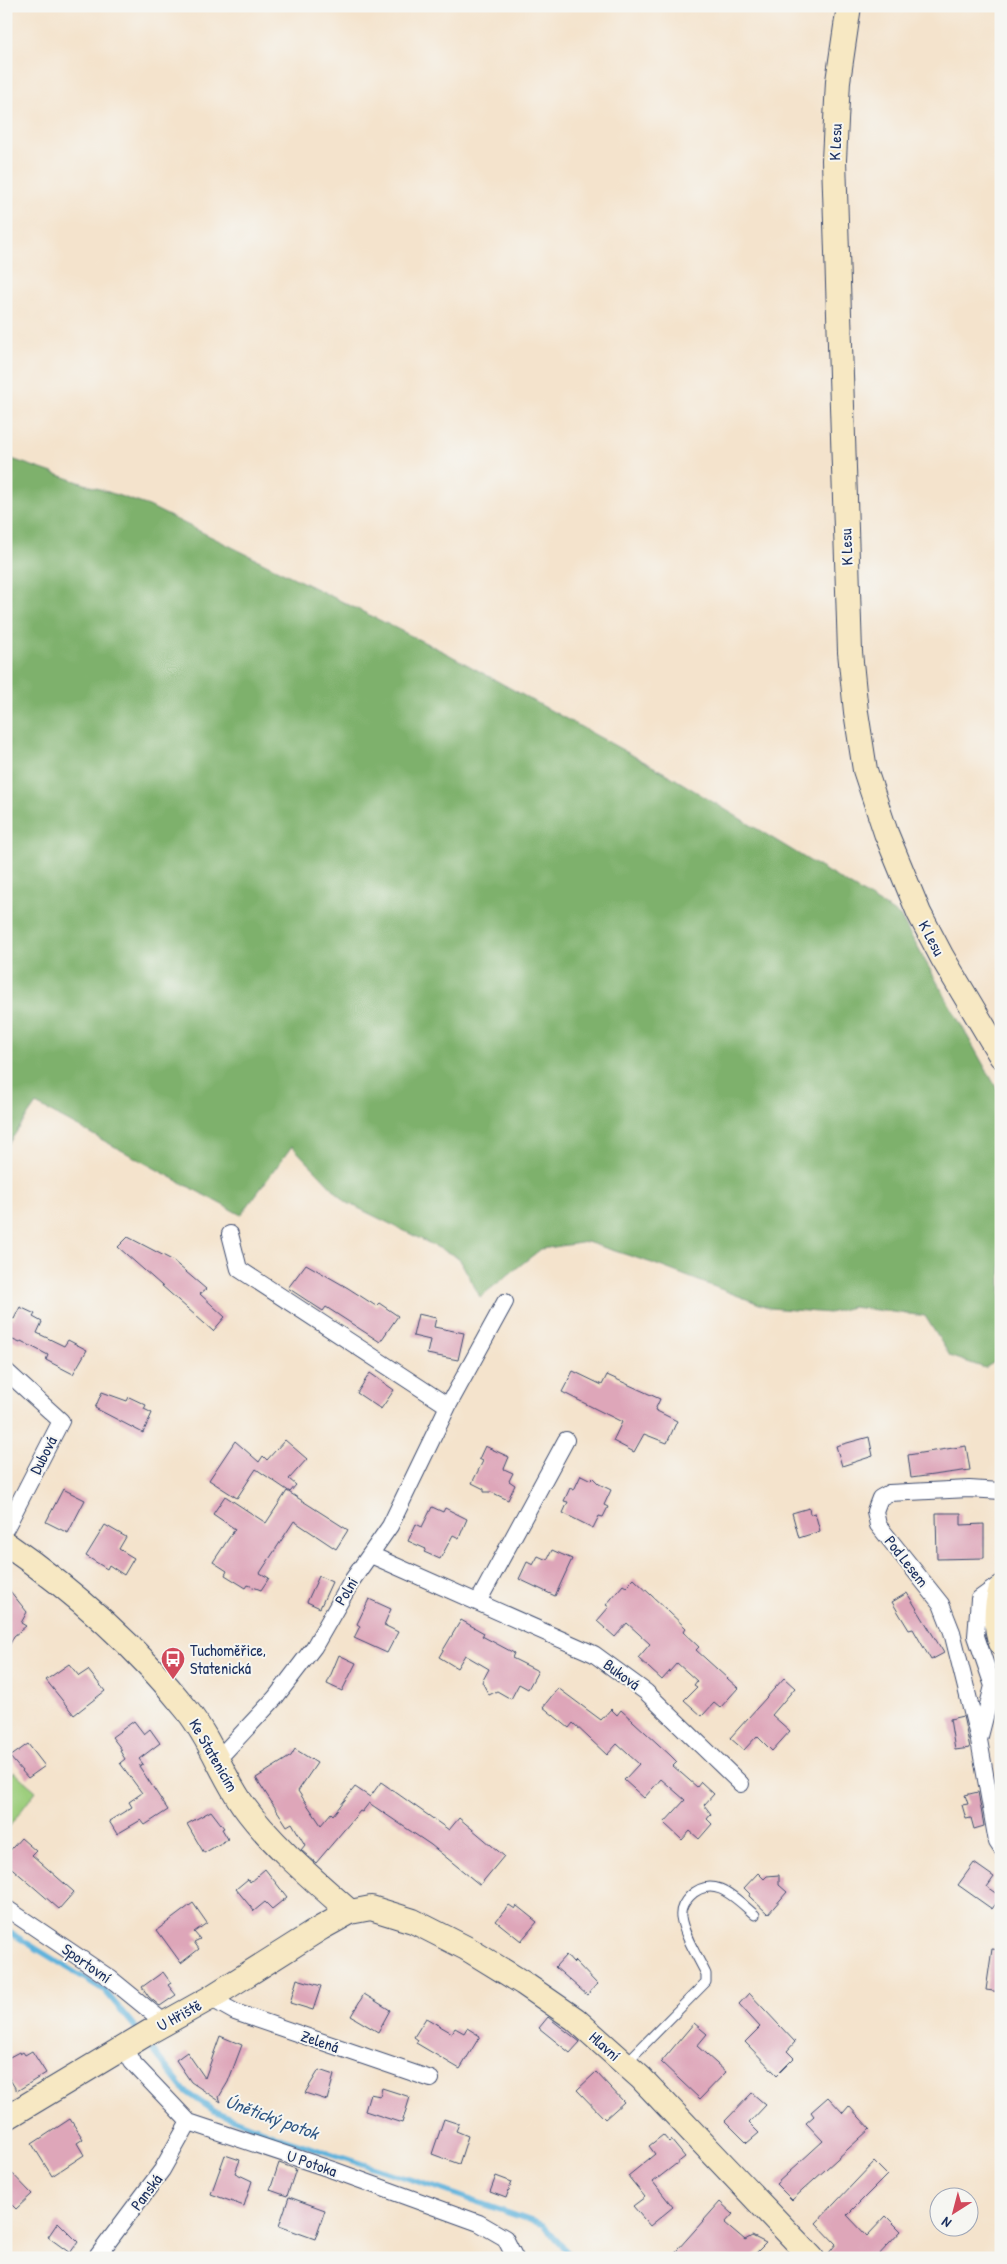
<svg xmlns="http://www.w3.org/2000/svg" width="1007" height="2264" viewBox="0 0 1007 2264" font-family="'Patrick Hand',sans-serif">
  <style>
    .green { fill: #9dce7d; stroke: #5c7e6e }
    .forest { fill: #7eb16c; stroke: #4c7065 }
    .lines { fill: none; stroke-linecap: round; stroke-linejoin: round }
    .stream { stroke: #61b3dc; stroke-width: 5.5 }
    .building { fill: #dea6b9 }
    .lane-casing { stroke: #3c4a6e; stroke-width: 11 }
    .street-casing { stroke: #3c4a6e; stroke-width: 18 }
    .secondary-casing { stroke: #3c4a6e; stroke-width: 26 }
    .lane { stroke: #fff; stroke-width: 9 }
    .street { stroke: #fff; stroke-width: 16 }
    .secondary { stroke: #f7e8c3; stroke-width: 24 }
    .labels { text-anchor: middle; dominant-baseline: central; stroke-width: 4; stroke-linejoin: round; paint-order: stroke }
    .street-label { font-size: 16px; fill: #1b2f5e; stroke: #f6f6f2 }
    .poi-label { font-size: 16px; fill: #1b2f5e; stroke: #f6f6f2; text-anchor: start }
    .water-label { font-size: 18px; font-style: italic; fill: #305784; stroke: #f6f6f2 }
  </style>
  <rect width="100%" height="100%" fill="#f6f6f2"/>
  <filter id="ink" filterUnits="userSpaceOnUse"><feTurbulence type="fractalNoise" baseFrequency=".02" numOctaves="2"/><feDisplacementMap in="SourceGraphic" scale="10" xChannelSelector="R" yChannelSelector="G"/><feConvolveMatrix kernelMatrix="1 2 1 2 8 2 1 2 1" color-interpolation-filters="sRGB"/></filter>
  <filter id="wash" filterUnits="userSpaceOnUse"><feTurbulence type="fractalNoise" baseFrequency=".0096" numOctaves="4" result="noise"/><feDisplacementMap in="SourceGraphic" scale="20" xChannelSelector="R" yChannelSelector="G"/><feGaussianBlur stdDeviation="1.12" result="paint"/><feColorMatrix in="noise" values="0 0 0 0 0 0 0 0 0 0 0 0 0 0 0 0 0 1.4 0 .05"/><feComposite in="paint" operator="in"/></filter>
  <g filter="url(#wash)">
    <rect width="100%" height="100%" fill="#f4e3cc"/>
    <path class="green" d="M14 1772 36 1791 6 1831V1782Z"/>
    <path class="forest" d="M6 457 149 506 448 654 672 777 900 916 1001 1096V1358L985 1368 950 1356 925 1316 852 1307 829 1313 770 1308 652 1263 587 1242 541 1249 480 1297 459 1258 346 1202 292 1146 241 1215 36 1104 6 1147Z"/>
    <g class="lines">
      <path class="stream" d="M6 1930 105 1991 139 2032
        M145 2040 185 2091 214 2111 282 2138 434 2187 543 2225 573 2258"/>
    </g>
    <g id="blocks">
      <path class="building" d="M128 1237 172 1260 206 1289 200 1294 225 1317 213 1331 118 1247Z
        M306 1264 348 1288 376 1306 379 1303 398 1316 380 1342 326 1307 323 1311 288 1288Z
        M20 1307 35 1314 33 1317 42 1322 37 1333 64 1346 68 1340 87 1350 73 1374 46 1360 48 1355 21 1341 20 1343 6 1337V1315L14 1319Z
        M418 1314 436 1318 434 1327 464 1333 458 1360 427 1354 430 1340 413 1336Z
        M573 1371 602 1385 607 1375 660 1399 655 1410 677 1421 667 1443 644 1434 634 1452 613 1441 622 1422 562 1392Z
        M370 1373 394 1390 381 1409 357 1393Z
        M102 1392 127 1401 129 1397 146 1405 144 1409 152 1413 143 1433 95 1408Z
        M869 1437 873 1456 842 1466 836 1446Z
        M285 1440 307 1459 289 1479 296 1485 290 1492 256 1469 237 1498 209 1480 235 1441 259 1462 263 1456 267 1460Z
        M485 1446 509 1457 504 1469 513 1473 509 1481 515 1485 508 1500 491 1492H484V1489L472 1483 483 1461 479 1459Z
        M966 1446 970 1470 911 1478 908 1455Z
        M581 1475 591 1480 592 1477 599 1484 611 1490 604 1505 608 1507 603 1517 599 1516 593 1528 563 1513 568 1502 564 1501 570 1488 574 1490Z
        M63 1489 85 1500 68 1533 46 1522Z
        M287 1491 348 1530 336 1549 294 1521 260 1573 269 1578 261 1590 248 1585 246 1588 225 1575 227 1571 213 1562 235 1529 213 1514 225 1496 266 1523Z
        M432 1507 443 1512 445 1508 467 1519 459 1538 453 1535 440 1559 424 1552 426 1549 408 1541 416 1524 422 1527Z
        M809 1508 810 1514 815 1513 820 1531 799 1538 792 1513Z
        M936 1513H961V1525L984 1524V1558L937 1559Z
        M105 1525 126 1537 119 1549 134 1558 124 1575 109 1565 107 1569 86 1556Z
        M552 1550 572 1559 555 1596 519 1579 527 1562 533 1565 538 1556 547 1560Z
        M319 1576 332 1582 320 1608 307 1602Z
        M634 1579 686 1628 683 1632 699 1647 696 1650 738 1688 720 1708 714 1703 702 1716 684 1700 697 1687 694 1685 697 1681 677 1663 662 1680 638 1658 650 1644 627 1623 615 1637 597 1621 609 1607 606 1605 623 1585 626 1587Z
        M6 1586 27 1612 21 1623 26 1626 14 1636 6 1652Z
        M907 1593 944 1653 931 1660 913 1629 909 1630 892 1602Z
        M369 1599 391 1609 384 1625 398 1632 387 1653 354 1638 360 1626 357 1624Z
        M461 1620 484 1633 482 1636 514 1653 512 1658 538 1671 528 1689 519 1684 511 1699 497 1691 489 1695 482 1682 489 1669 465 1655 457 1668 439 1657Z
        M339 1655 356 1663 342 1691 327 1684Z
        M69 1664 79 1676 88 1670 105 1691 74 1715 46 1680Z
        M784 1678 795 1688 772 1715 790 1731 772 1751 757 1736 744 1750 730 1738Z
        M558 1688 601 1720 611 1709 617 1715 621 1710 670 1755 677 1762 673 1766 697 1787 701 1782 714 1794 704 1805 711 1814 707 1819 712 1824 699 1839 690 1831 682 1840 664 1823 685 1800 661 1779 644 1798 624 1780 639 1764 617 1744 607 1755 573 1723 569 1728 543 1707Z
        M963 1716 970 1748 955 1750 950 1719Z
        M134 1721 144 1734 150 1729 160 1743 139 1759 143 1764 139 1766 168 1810 145 1825 141 1820 117 1834 109 1821 132 1807 129 1802 142 1793 120 1763 125 1759 120 1751 122 1750 112 1737Z
        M28 1744 45 1766 28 1778 10 1757Z
        M295 1749 317 1763 298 1791 321 1825 331 1813 333 1815 355 1787 370 1797 381 1782 449 1830 459 1818 504 1856 480 1885 431 1845 369 1803 362 1812 360 1811 316 1863 301 1850 305 1845 292 1823 287 1826 256 1778 291 1756Z
        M978 1792 984 1826 974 1829 971 1818 966 1819 962 1805 968 1804 965 1795Z
        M211 1811 224 1828 222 1829 228 1839 204 1853 187 1824Z
        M21 1838 36 1851 32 1855 74 1892 59 1909 6 1863V1855Z
        M974 1863 994 1877 987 1887 1001 1897 992 1909 958 1885Z
        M265 1869 287 1897 272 1909 265 1902 254 1911 236 1889 248 1879 250 1882Z
        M758 1873 764 1879 767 1876 779 1875V1885L787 1892 768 1914 749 1896 750 1894 744 1888Z
        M193 1903 207 1923 194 1932 200 1939 194 1942 199 1949 181 1963 157 1930Z
        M509 1905 515 1909 517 1906 537 1922 521 1941 496 1921Z
        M992 1949 1001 1950V1992L986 1990Z
        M566 1955 573 1963 575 1961 597 1984 587 1995 555 1967Z
        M163 1972 171 1983 168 1985 176 1995 160 2006 149 1997 142 1987Z
        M297 1979 321 1986 313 2010 290 2003Z
        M749 1993 795 2042 787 2051 794 2058 777 2075 745 2042 760 2027 739 2004Z
        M364 1994 390 2010 378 2032 351 2016Z
        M548 2017 580 2042 570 2053 539 2028Z
        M426 2018 452 2033 455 2028 464 2033 467 2028 480 2036 460 2069 416 2043 418 2040 414 2037Z
        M694 2023 707 2034 697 2046 726 2072 700 2099 661 2062Z
        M220 2036 242 2045 228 2082 219 2097 221 2102 191 2082 176 2060 187 2052 205 2078Z
        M32 2051 46 2073 17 2091 6 2073V2059L19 2052 20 2054 23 2052 25 2055Z
        M319 2070 334 2075 327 2100 305 2093Z
        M596 2072 624 2102 605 2119 577 2090Z
        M382 2088 410 2097 402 2123 365 2111 370 2094 380 2096Z
        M752 2093 766 2105 749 2123 759 2133 747 2143 725 2121Z
        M828 2097 843 2113 849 2106 870 2129 792 2200 776 2184 823 2141 806 2123 814 2116 811 2112Z
        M70 2119 83 2139 77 2143 84 2155 52 2176 32 2144Z
        M444 2119 459 2124 456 2131 468 2136 459 2164 432 2154Z
        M663 2135 669 2142 671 2140 685 2157 653 2182 673 2207 650 2226 633 2206 645 2197 628 2176 655 2154 649 2146Z
        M225 2155 240 2160 235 2173 252 2181 244 2206 211 2194Z
        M874 2162 887 2175 847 2215 867 2236 886 2216 901 2231 876 2258H825L836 2244 816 2223Z
        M279 2163 296 2169 287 2196 270 2190Z
        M6 2167 32 2194 16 2209 6 2199Z
        M496 2176 512 2182 506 2198 490 2192Z
        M289 2197 325 2210 315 2239 279 2226Z
        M720 2202 733 2214 725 2223 745 2240 752 2236 766 2243 751 2258H670Z
        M58 2222 78 2242 70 2253 48 2237Z"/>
    </g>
  </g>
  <g filter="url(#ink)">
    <use href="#blocks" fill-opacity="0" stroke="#3c4a6e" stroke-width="1"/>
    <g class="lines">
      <defs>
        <path id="lane" d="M625 2064 706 1982V1974C698 1957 684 1936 681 1917 680 1909 684 1902 690 1896 714 1873 736 1899 755 1915"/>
        <path id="street" d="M230 1234 239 1269 448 1406
          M6 1371 61 1421 6 1528
          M371 1555 594 1654 646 1692 741 1784
          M1001 1583 979 1599 976 1636 993 1686 979 1740 997 1842 1001 1848
          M478 1602 566 1440
          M979 1740 952 1632 941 1604 878 1525 875 1511 880 1498 889 1493 969 1489 1001 1491
          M218 1759 275 1698 314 1647 353 1579 390 1526 448 1406 505 1302
          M6 1908 111 1979 165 2023
          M210 1998 235 2012 431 2079
          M124 2047 132 2062 189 2122 333 2170 479 2223 505 2238 515 2258
          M96 2258 162 2170 189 2122"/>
        <path id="secondary" d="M849 6 838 81 834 160 850 652 856 712 865 770 886 833 919 913 942 957 1001 1056
          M6 1544C74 1591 136 1646 187 1710 211 1740 222 1775 243 1805 270 1843 315 1881 350 1912
          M1001 1588C996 1606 994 1625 1001 1643
          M6 2118 151 2031 210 1998 321 1928 350 1912 371 1908 413 1921 466 1948 523 1983 575 2019 641 2078 812 2258"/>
      </defs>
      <use href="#lane" class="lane-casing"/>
      <use href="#street" class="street-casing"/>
      <use href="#secondary" class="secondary-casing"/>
      <use href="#lane" class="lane"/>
      <use href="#street" class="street"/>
      <use href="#secondary" class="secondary"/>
    </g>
  </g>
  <defs>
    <symbol id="bus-pin" viewBox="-11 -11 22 30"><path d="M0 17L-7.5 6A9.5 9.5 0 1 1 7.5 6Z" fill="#d1495b" stroke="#f6f6f2"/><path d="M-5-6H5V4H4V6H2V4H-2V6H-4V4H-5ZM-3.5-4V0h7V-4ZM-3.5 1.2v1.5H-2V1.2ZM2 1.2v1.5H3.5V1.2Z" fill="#fff"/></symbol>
  </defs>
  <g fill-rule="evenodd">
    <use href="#bus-pin" x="159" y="1645" width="28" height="38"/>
  </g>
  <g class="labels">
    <g class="street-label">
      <text transform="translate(835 142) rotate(-88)">K Lesu</text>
      <text transform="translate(846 547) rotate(-92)">K Lesu</text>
      <text transform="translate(932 938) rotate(62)">K Lesu</text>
      <text transform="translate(43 1455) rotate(-63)">Dubová</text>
      <text transform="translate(907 1561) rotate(52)">Pod Lesem</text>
      <text transform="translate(346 1591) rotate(-59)">Polní</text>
      <text transform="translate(622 1674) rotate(36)">Buková</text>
      <text transform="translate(214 1755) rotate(60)">Ke Statenicím</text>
      <text transform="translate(87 1963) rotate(35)">Sportovní</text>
      <text transform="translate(179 2015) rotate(-29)">U Hřiště</text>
      <text transform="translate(320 2041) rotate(19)">Zelená</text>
      <text transform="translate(605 2046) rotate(42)">Hlavní</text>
      <text transform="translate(312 2163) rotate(19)">U Potoka</text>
      <text transform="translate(146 2192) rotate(-53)">Panská</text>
    </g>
    <g class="poi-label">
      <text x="190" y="1650">Tuchoměřice,<tspan x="190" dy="18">Statenická</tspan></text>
    </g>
    <g class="water-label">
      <text transform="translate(272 2117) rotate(20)">Únětický potok</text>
    </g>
  </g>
  <rect width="1007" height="2264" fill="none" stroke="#f6f6f2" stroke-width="25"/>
  <g transform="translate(954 2212) rotate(216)"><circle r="24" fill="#f6f6f2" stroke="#9ea6b7"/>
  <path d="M0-4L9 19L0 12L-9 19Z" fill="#d1495b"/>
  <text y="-8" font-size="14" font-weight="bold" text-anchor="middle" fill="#1b2f5e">N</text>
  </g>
</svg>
